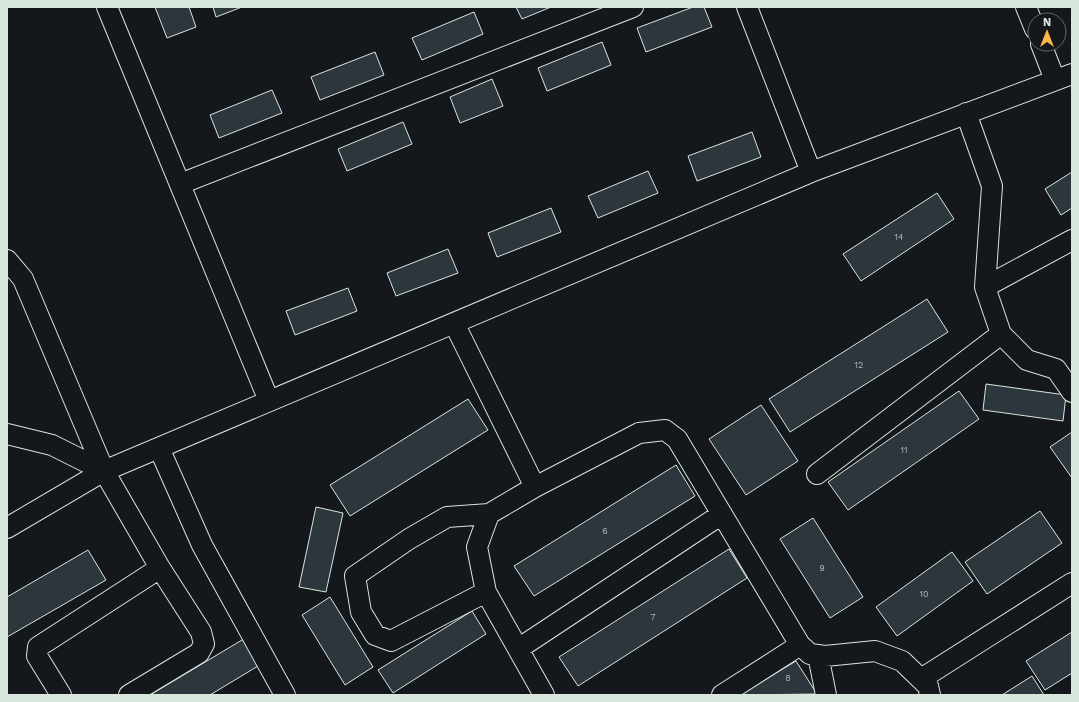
<svg xmlns="http://www.w3.org/2000/svg" width="1079" height="702" viewBox="0 0 1079 702" font-family="'Work Sans',sans-serif">
  <style>
    .building { fill: #2c363c; stroke: #d8e6dc }
    .lines { fill: none; stroke-linecap: round; stroke-linejoin: round }
    .minor-casing { stroke: #d8e6dc; stroke-width: 22 }
    .minor { stroke: #14181c; stroke-width: 20 }
    .labels { text-anchor: middle; dominant-baseline: central; stroke-width: 3; stroke-linejoin: round; paint-order: stroke }
    .number-label { font-size: 9px; fill: #adbab4 }
  </style>
  <rect width="100%" height="100%" fill="#14181c"/>
  <path class="building" d="M155 7H189L196 27 167 38Z
    M213 7H242L216 17Z
    M516 7H551L522 19Z
    M693 7H704L712 27 646 52 637 28Z
    M474 12 483 34 422 60 412 38Z
    M602 42 611 65 547 91 538 68Z
    M375 52 384 75 320 100 311 77Z
    M492 79 503 106 460 123 450 97Z
    M272 90 282 113 219 138 210 115Z
    M403 122 412 144 347 171 338 149Z
    M752 132 761 157 697 181 688 156Z
    M648 171 658 193 598 218 588 196Z
    M1072 172V208L1061 215 1045 189Z
    M937 193 954 219 861 281 843 254Z
    M551 208 561 232 497 257 488 233Z
    M448 249 458 273 396 296 387 273Z
    M348 288 357 311 295 335 286 311Z
    M927 299 948 332 790 432 769 399Z
    M986 384 1066 395 1063 421 983 410Z
    M959 391 979 419 848 510 828 482Z
    M468 399 488 430 350 516 330 485Z
    M761 405 798 461 746 495 709 439Z
    M1072 432V478L1050 447Z
    M676 465 695 496 534 596 514 566Z
    M316 507 343 513 326 592 299 587Z
    M1040 511 1062 543 987 594 965 562Z
    M813 518 863 597 830 618 780 539Z
    M729 549 747 578 578 686 559 657Z
    M88 550 106 580 7 637V597Z
    M952 552 973 581 897 636 876 607Z
    M330 597 373 667 345 685 302 615Z
    M472 611 486 634 393 693 378 670Z
    M1072 632V673L1045 690 1026 661Z
    M247 637 263 663 210 695H150Z
    M796 661 817 694 740 695Z
    M1032 676 1044 695H1002Z"/>
  <g class="lines">
    <defs>
      <path id="minor" d="M107 7 269 401
        M747 7 811 172
        M1026 7 1035 29
        M1041 44 1055 80
        M966 113 992 186 985 287 1001 334 1027 360 1056 369 1072 392
        M180 184 633 7
        M7 260 23 279 104 471 160 568 201 632 204 644 199 653 129 695
        M985 287 1072 240
        M454 323 535 487 489 514 477 547 486 592 544 695
        M7 434 52 445 104 471
        M159 448 202 545 285 695
        M817 474 1001 334
        M535 487 639 433 665 430 677 439 800 645 810 654 825 656 875 651 902 661 928 686 930 695
        M7 528 104 471 811 172 1072 74
        M486 592 391 641 375 635 361 612 355 576 409 539 447 517 489 514
        M518 649 722 514
        M818 655 826 695
        M921 679 1072 583
        M61 695 37 656 38 647 160 568
        M722 695 800 645"/>
    </defs>
    <use href="#minor" class="minor-casing"/>
    <use href="#minor" class="minor"/>
  </g>
  <g class="labels">
    <g class="number-label">
      <text x="899" y="237">14</text>
      <text x="859" y="365">12</text>
      <text x="904" y="450">11</text>
      <text x="605" y="531">6</text>
      <text x="822" y="568">9</text>
      <text x="924" y="594">10</text>
      <text x="653" y="617">7</text>
      <text x="788" y="678">8</text>
    </g>
  </g>
  <rect width="1079" height="702" fill="none" stroke="#d8e6dc" stroke-width="16"/>
  <g transform="translate(1047 32)"><circle r="19" fill="#14181c" stroke="#626a69"/>
  <path d="M0-3L7 15L0 10L-7 15Z" fill="#ffb74d"/>
  <text y="-6" font-size="11" font-weight="bold" text-anchor="middle" fill="#d8e6dc">N</text>
  </g>
</svg>
